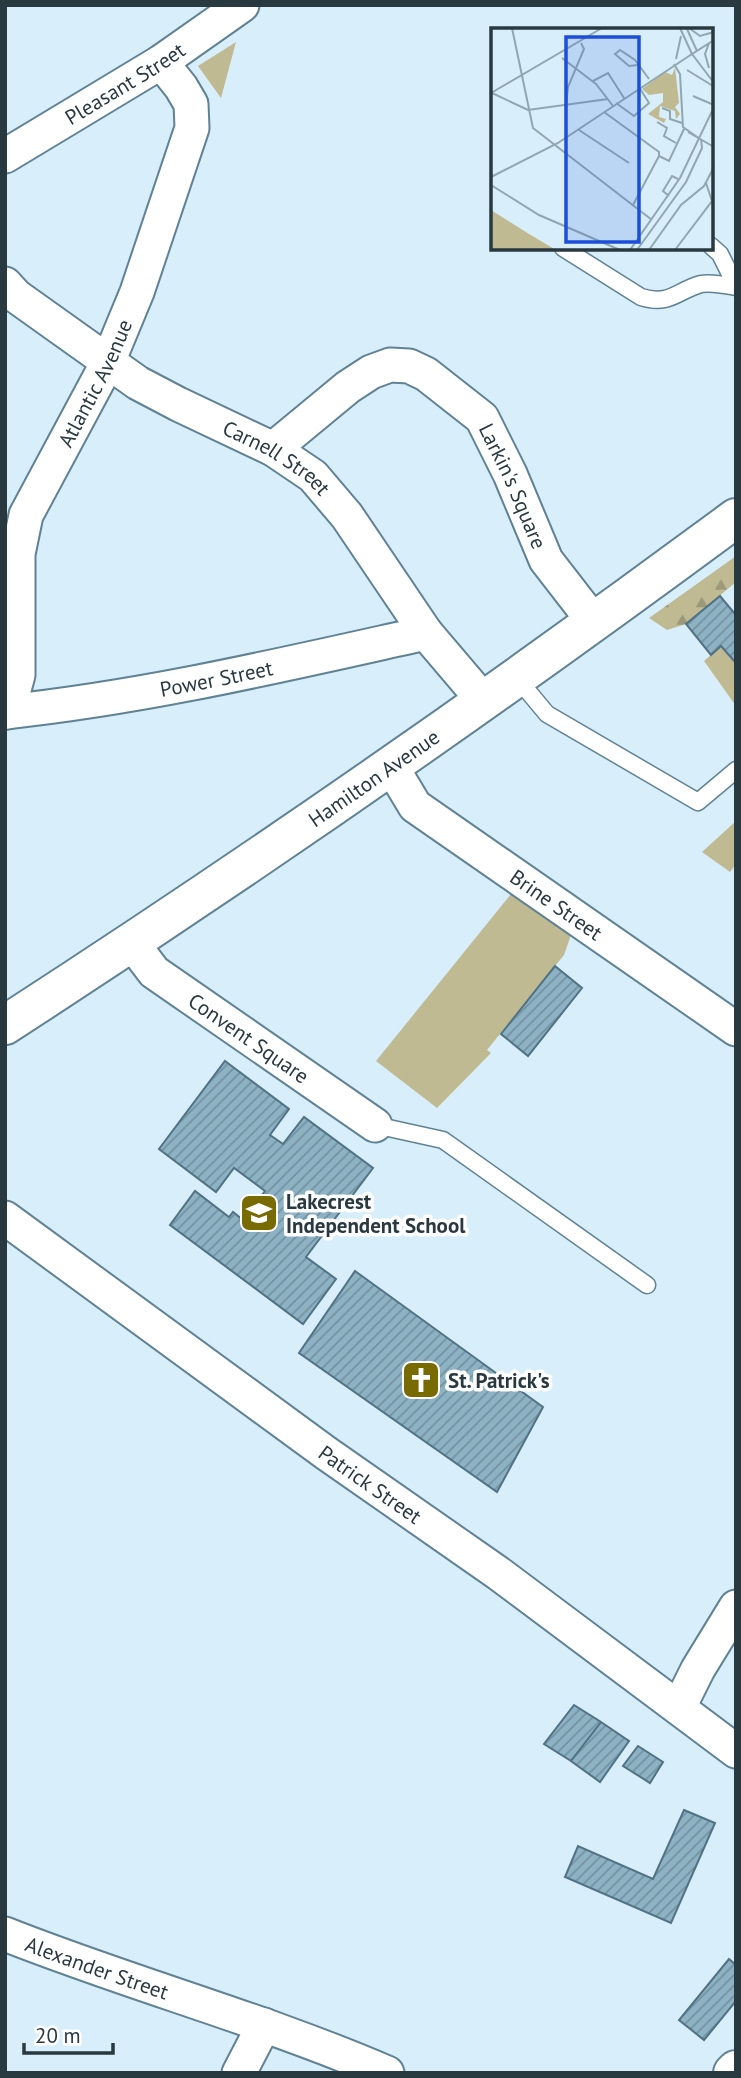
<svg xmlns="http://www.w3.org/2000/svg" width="741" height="2078" viewBox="0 0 741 2078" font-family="'PT Sans',sans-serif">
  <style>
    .green { fill: #c0ba93 }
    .forest { fill: url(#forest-firs) }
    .building { fill: url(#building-hatch); stroke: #507284; stroke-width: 2 }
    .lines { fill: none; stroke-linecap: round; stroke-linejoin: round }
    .service-casing { stroke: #5f8294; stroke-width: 19 }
    .minor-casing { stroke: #5f8294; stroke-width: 37 }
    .tertiary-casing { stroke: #5f8294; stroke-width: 42 }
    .primary-casing { stroke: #5f8294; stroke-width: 42 }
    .service { stroke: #fff; stroke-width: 16 }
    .minor { stroke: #fff; stroke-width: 33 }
    .tertiary { stroke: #fff; stroke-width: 38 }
    .primary { stroke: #fff; stroke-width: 38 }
    .labels { text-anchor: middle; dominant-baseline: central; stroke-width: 7; stroke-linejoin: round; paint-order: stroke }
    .street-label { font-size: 21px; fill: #293940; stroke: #fff }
    .poi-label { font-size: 21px; font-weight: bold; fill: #293940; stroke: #fff; text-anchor: start }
    .inset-road { fill: none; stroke: #92a6b0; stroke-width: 2 }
    .view { fill: #1d4ed8; fill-opacity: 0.15; stroke: #1d4ed8; stroke-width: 3.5 }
    .inset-edge { fill: none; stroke: #293940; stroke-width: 3.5 }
  </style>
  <defs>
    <pattern id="forest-firs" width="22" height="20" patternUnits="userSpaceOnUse" patternTransform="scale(1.75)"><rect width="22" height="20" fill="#c0ba93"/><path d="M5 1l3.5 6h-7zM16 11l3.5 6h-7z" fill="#9c9879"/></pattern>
    <pattern id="building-hatch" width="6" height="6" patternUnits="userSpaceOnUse" patternTransform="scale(1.75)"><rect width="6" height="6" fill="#8db2c4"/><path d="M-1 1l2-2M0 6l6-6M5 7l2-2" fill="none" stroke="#7392a1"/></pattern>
  </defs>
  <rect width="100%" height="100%" fill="#d8eefa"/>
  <path class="green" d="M236 42 221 98 198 66Z
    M721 646 736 663V706L704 661Z
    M736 821V864L730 872 702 852Z
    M511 894 571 935 564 955 487 1050 491 1053 437 1108 376 1061Z"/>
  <path class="forest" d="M736 556V582L686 624 667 630 649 618Z"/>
  <path class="building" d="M720 596 736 615V663L721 646 711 655 686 624Z
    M555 966 582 988 528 1056 501 1034Z
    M225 1061 289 1109 270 1135 283 1144 304 1117 373 1168 306 1257 336 1279 303 1324 170 1225 195 1191 229 1217 233 1212 243 1220 265 1191 234 1168 216 1192 159 1149Z
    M355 1271 543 1407 497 1492 299 1353Z
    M574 1705 601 1722 571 1761 544 1744Z
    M601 1722 629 1741 600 1782 571 1761Z
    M638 1746 663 1762 650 1783 623 1766Z
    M684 1810 715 1823 671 1923 565 1877 578 1846 653 1879Z
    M729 1959 736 1965V2001L704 2040 679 2020Z"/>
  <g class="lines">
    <defs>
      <path id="service" d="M711 246 720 254 736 286
        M563 248 641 297C670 306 676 291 701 284 712 282 725 285 736 287
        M516 677 547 714 698 802 736 770
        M375 1125 443 1140 647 1285"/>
      <g id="minor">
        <path id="s1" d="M5 156 161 62 242 5"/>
        <path id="s2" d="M5 284 16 296 138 383 178 404 273 449 313 476 347 516 426 633 483 700"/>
        <path id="s3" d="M273 449 348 387 371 372 390 365 409 366 426 374 482 418 510 474 546 560 594 622"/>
        <path id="s4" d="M5 712C147 697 286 664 426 633"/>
        <path id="s5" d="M8 712 18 675V554L26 515 108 362 137 292 192 128 191 104 181 87 161 62"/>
        <path id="s6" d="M391 766 415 806 736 1029"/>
        <path id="s7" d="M132 943 154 972 375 1125"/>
        <path id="s8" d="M5 1218 326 1453 498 1573 736 1751"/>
        <path d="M679 1707 698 1669 736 1607"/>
        <path id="s9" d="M5 1934C131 1984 262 2019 387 2073"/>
        <path d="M239 2073 264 2025"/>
      </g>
      <g id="tertiary">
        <path id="s10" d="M5 1025C254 864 498 694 736 518"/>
      </g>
      <path id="primary" d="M733 2073 736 2070"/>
    </defs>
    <use href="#service" class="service-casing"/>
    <use href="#minor" class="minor-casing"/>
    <use href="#tertiary" class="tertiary-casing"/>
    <use href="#primary" class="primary-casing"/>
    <use href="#service" class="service"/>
    <use href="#minor" class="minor"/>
    <use href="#tertiary" class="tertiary"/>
    <use href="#primary" class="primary"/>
  </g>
  <defs>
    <symbol id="school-square" viewBox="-11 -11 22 22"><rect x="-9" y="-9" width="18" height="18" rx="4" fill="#796b04" stroke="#fff"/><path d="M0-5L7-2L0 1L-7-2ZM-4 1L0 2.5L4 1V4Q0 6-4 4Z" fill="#fff"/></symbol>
    <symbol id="church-square" viewBox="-11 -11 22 22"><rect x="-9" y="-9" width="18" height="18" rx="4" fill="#796b04" stroke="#fff"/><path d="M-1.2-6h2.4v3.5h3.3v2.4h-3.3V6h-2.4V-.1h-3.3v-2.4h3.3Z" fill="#fff"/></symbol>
  </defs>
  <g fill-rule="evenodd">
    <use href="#school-square" x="237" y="1191" width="44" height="44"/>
    <use href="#church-square" x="399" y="1358" width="44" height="44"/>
  </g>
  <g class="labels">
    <g class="street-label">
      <text stroke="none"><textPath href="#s1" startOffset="140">Pleasant Street</textPath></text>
      <text stroke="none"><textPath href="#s5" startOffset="348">Atlantic Avenue</textPath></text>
      <text stroke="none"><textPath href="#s2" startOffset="324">Carnell Street</textPath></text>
      <text stroke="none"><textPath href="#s3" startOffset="329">Larkin's Square</textPath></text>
      <text stroke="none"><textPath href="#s4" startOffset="214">Power Street</textPath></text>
      <text stroke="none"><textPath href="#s10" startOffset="444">Hamilton Avenue</textPath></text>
      <text stroke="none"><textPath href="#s6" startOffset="219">Brine Street</textPath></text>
      <text stroke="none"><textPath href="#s7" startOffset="152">Convent Square</textPath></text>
      <text stroke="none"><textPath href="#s8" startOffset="452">Patrick Street</textPath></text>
      <text stroke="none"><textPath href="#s9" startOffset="98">Alexander Street</textPath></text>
    </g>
    <g class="poi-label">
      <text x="286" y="1201">Lakecrest<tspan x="286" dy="24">Independent School</tspan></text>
      <text x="448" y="1380">St. Patrick's</text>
    </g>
  </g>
  <g transform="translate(491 28)">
    <rect width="222" height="222" fill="#d8eefa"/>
    <path d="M0 182 38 206 65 222H0Z" fill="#c0ba93"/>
    <path d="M184 40 188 75 184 79 189 86 185 91 184 83 169 78 168 89 175 91 173 95 157 86 172 74V65L158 67 151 61 174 44 181 47Z" fill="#c0ba93"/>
    <path class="inset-road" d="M21 0 42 100 161 192M189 0 201 26 223 12M198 0 209 8 223 4M196 1 206 23M201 26 223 55M71 30 105 56 122 78M185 31 190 8M183 36 189 46 192 99 209 111M147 37 138 38 124 26 129 22 144 32 158 51M218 40 214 26 218 15M196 42 222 58M102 53 117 45 133 70M0 65 111 0M1 65 37 82 117 71M202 68 223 77M125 75 143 88 158 75 148 59M75 79 77 59 93 21 90 15M171 80 179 83V91L191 95M113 84 168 124V128M166 94 176 100 173 108 185 115M88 102 138 135M197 104 223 119M168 128 178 133 193 101M0 149 67 115 201 26M0 157 48 187 129 222M178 168 172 163 181 148 187 151M142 177 168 128M139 222 189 150 223 79M146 222 195 154 211 120 210 111M158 222 190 177 213 158 223 139M184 222 221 173 215 155"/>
    <path class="view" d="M75 9H148V214H75Z"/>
    <rect width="222" height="222" class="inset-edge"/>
  </g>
  <rect width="741" height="2078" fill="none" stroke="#293940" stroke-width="14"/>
  <path d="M24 2043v10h89v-10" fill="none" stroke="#293940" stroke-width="3.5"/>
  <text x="35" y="2043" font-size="21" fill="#293940" stroke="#ffffff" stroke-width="5" paint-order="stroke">20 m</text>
</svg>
